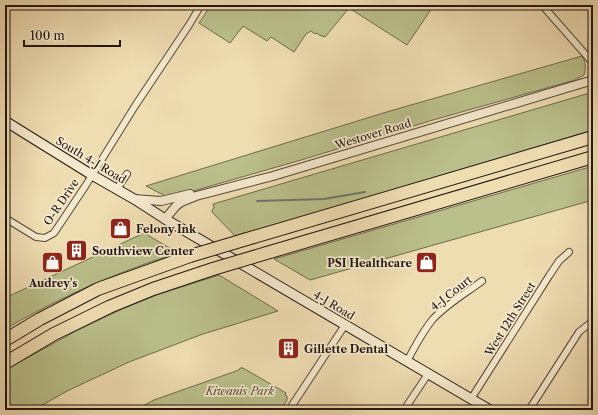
<svg xmlns="http://www.w3.org/2000/svg" width="598" height="415" viewBox="0 0 598 415" font-family="'Libre Caslon Text',serif">
  <style>
    .green { fill: #bac08b; stroke: #6e6a4e }
    .lines { fill: none; stroke-linecap: round; stroke-linejoin: round }
    .stream { stroke: #6a796c; stroke-width: 2 }
    .minor-casing { stroke: #544739; stroke-width: 8 }
    .tertiary-casing { stroke: #544739; stroke-width: 10 }
    .secondary-casing { stroke: #211511; stroke-width: 11 }
    .motorway-casing { stroke: #211511; stroke-width: 14 }
    .minor { stroke: #f5e9cd; stroke-width: 6 }
    .tertiary { stroke: #f5e9cd; stroke-width: 8 }
    .secondary { stroke: #f5e9cd; stroke-width: 9 }
    .motorway { stroke: #efddb2; stroke-width: 12 }
    .motorway-bridge-casing { stroke: #211511; stroke-width: 14; stroke-linecap: butt }
    .motorway-bridge { stroke: #efddb2; stroke-width: 12 }
    .labels { text-anchor: middle; dominant-baseline: central; stroke-width: 3.5; stroke-linejoin: round; paint-order: stroke }
    .street-label { font-size: 11px; fill: #211511; stroke: #f5e9cd }
    .poi-label { font-size: 11px; font-weight: bold; fill: #211511; stroke: #f5e9cd; text-anchor: start }
    .park-label { font-size: 11px; font-style: italic; fill: #57513c; stroke: #f5e9cd }
  </style>
  <rect width="100%" height="100%" fill="#efddb2"/>
  <filter id="stains"><feTurbulence type="fractalNoise" baseFrequency=".005" numOctaves="4"/><feColorMatrix values="0 0 0 0 .2 0 0 0 0 .09 0 0 0 0 .02 0 0 0 .5 -.17"/></filter>
  <radialGradient id="worn" r=".72"><stop offset=".6" stop-color="#630" stop-opacity="0"/><stop offset="1" stop-color="#630" stop-opacity=".3"/></radialGradient>
  <path class="green" d="M211 5H434L407 45 349 8 325 37 319 35 317 33 315 34 311 31 306 34 294 52 271 37 267 41 243 26 230 43 199 23Z
    M582 56C586 63 586 68 584 75L575 80 433 120 301 160 169 198 146 186 390 111Z
    M593 92V130L236 237 212 212V210L214 208 213 204Z
    M593 166V200L310 280 274 259Z
    M144 233 180 254C167 257 154 260 142 265 95 282 48 304 5 329V298Z
    M219 275 278 311 203 334 129 362 67 391 34 410H5V370L76 331 122 309 159 294Z
    M240 368H243L286 393 285 395 287 396V400L281 410H135L154 400 239 370Z"/>
  <g class="lines">
    <path class="stream" d="M257 201 324 199 365 192"/>
    <defs>
      <path id="minor" d="M542 5 593 63
        M117 189 127 174
        M5 218 36 237 45 238 54 233 86 185 135 106 189 25 201 5
        M407 361C415 347 422 332 433 319 447 304 466 293 482 281
        M471 399 549 276 559 261 569 252
        M289 410 345 325
        M404 410 428 374
        M529 410 579 332 589 324"/>
      <path id="tertiary" d="M134 199 161 201 190 194
        M165 219 176 206 181 202 196 196 273 176 593 80"/>
      <path id="secondary" d="M5 121 92 175 134 199 165 219 490 410"/>
      <path id="motorway" d="M247 239 593 137
        M270 252 593 157
        M5 340 40 319 98 289 190 256
        M5 363 54 334 109 307 153 289 213 269"/>
    </defs>
    <use href="#minor" class="minor-casing"/>
    <use href="#tertiary" class="tertiary-casing"/>
    <use href="#secondary" class="secondary-casing"/>
    <use href="#motorway" class="motorway-casing"/>
    <use href="#minor" class="minor"/>
    <use href="#tertiary" class="tertiary"/>
    <use href="#secondary" class="secondary"/>
    <use href="#motorway" class="motorway"/>
    <defs>
      <path id="motorway-bridge" d="M190 256 247 239
        M213 269 270 252"/>
    </defs>
    <use href="#motorway-bridge" class="motorway-bridge-casing"/>
    <use href="#motorway-bridge" class="motorway-bridge"/>
  </g>
  <defs>
    <symbol id="shop-square" viewBox="-11 -11 22 22"><rect x="-9" y="-9" width="18" height="18" rx="4" fill="#8f2418" stroke="#f5e9cd"/><path d="M-5-2.5h2.3a2.7 3.5 0 0 1 5.4 0H5L5.5 6h-11ZM-1.5-2.5h3a1.5 2.3 0 0 0-3 0Z" fill="#fff"/></symbol>
    <symbol id="building-square" viewBox="-11 -11 22 22"><rect x="-9" y="-9" width="18" height="18" rx="4" fill="#8f2418" stroke="#f5e9cd"/><path d="M-4-6H4V6H1V3H-1V6H-4ZM-2.5-4.3h1.7v1.8h-1.7ZM.8-4.3h1.7v1.8H.8ZM-2.5-1h1.7V.8h-1.7ZM.8-1h1.7V.8H.8Z" fill="#fff"/></symbol>
  </defs>
  <g fill-rule="evenodd">
    <use href="#shop-square" x="108" y="216" width="25" height="25"/>
    <use href="#building-square" x="64" y="238" width="25" height="25"/>
    <use href="#shop-square" x="40" y="250" width="25" height="25"/>
    <use href="#shop-square" x="414" y="250" width="25" height="25"/>
    <use href="#building-square" x="276" y="336" width="25" height="25"/>
  </g>
  <g class="labels">
    <g class="street-label">
      <text transform="translate(373 134) rotate(-17)">Westover Road</text>
      <text transform="translate(91 160) rotate(31)">South 4-J Road</text>
      <text transform="translate(61 202) rotate(-56)">O-R Drive</text>
      <text transform="translate(451 293) rotate(-38)">4-J Court</text>
      <text transform="translate(334 305) rotate(31)">4-J Road</text>
      <text transform="translate(510 319) rotate(-58)">West 12th Street</text>
    </g>
    <g class="poi-label">
      <text x="136" y="229">Felony Ink</text>
      <text x="92" y="251">Southview Center</text>
      <text x="412" y="263" text-anchor="end">PSI Healthcare</text>
      <text x="53" y="283" text-anchor="middle">Audrey's</text>
      <text x="304" y="349">Gillette Dental</text>
    </g>
    <g class="park-label">
      <text x="240" y="391">Kiwanis Park</text>
    </g>
  </g>
  <rect width="598" height="415" fill="none" stroke="#efddb2" stroke-width="20"/>
  <rect x="6" y="6" width="586" height="403" fill="none" stroke="#211511" stroke-width="2"/>
  <rect x="10" y="10" width="578" height="395" fill="none" stroke="#211511"/>
  <path d="M24 40v6h96v-6" fill="none" stroke="#211511" stroke-width="2"/>
  <text x="30" y="40" font-size="12" fill="#211511" stroke="#f5e9cd" stroke-width="3" paint-order="stroke">100 m</text>
  <rect width="100%" height="100%" filter="url(#stains)"/>
  <rect width="100%" height="100%" fill="url(#worn)"/>
</svg>
